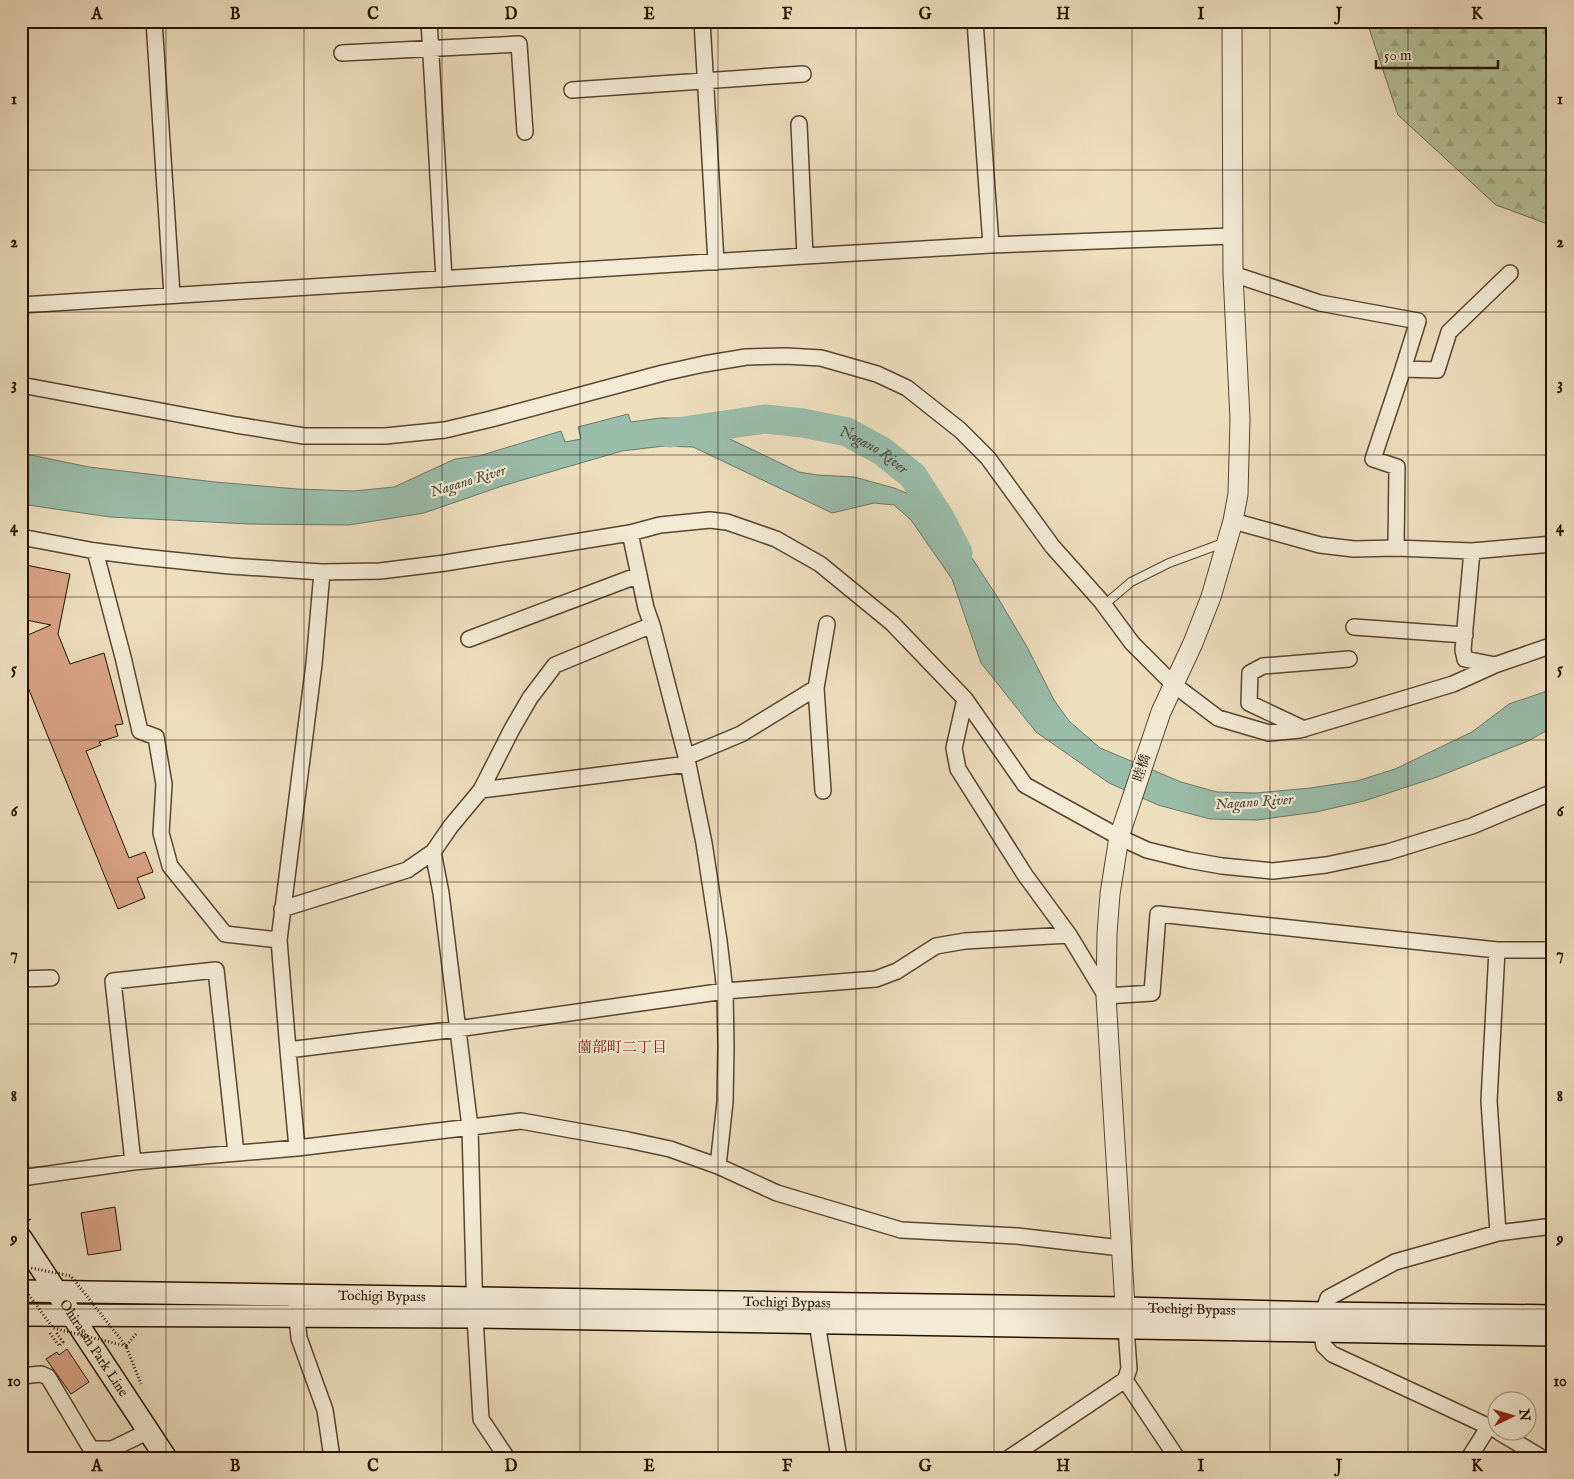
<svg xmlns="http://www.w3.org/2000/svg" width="1574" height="1479" viewBox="0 0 1574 1479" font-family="'IM FELL English','Noto Serif JP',serif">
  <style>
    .forest { fill: url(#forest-firs); stroke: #6e694a }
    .water { fill: #9abdab; stroke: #6c7867 }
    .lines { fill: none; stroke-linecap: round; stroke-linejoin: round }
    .river { stroke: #9abdab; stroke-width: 29 }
    .building { fill: #d9a486; stroke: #271000 }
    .service-casing { stroke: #584430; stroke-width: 10 }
    .minor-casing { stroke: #584430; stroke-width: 18 }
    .tertiary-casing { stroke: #584430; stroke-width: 21 }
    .secondary-casing { stroke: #271000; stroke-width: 24 }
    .path { stroke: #271000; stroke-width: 3; stroke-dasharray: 1 2.5; stroke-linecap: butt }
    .service { stroke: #f3ead5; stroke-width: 8 }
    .minor { stroke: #f3ead5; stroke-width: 15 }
    .tertiary { stroke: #f3ead5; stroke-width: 19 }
    .secondary { stroke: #f3ead5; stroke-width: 21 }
    .path-bridge { stroke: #271000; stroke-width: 3; stroke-dasharray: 1 2.5; stroke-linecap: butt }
    .grid { fill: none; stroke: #271000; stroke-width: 1; stroke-opacity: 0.55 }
    .labels { text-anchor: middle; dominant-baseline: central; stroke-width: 4.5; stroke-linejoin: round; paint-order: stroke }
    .street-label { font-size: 14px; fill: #271000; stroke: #f3ead5 }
    .water-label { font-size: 15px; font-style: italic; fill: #4f4d3c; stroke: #f3ead5 }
    .neighbourhood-label { font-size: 15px; fill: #7a1f14; stroke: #f3ead5 }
    .neatline { fill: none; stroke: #271000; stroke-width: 2 }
    .grid-label { font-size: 16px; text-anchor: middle; font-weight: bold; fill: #271000 }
  </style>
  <defs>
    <pattern id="forest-firs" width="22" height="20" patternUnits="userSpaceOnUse" patternTransform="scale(1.25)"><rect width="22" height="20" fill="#b4c295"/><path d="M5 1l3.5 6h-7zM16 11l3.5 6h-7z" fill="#9ba67f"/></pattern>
  </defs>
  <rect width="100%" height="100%" fill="#eddebe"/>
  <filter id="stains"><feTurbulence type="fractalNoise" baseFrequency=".004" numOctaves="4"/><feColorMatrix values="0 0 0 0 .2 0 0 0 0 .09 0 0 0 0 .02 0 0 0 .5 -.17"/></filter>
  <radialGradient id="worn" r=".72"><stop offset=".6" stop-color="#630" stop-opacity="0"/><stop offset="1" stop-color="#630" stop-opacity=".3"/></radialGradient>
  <path class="forest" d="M1553 21V226L1496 205 1398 115 1367 22Z"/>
  <path class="water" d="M628 414 631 422 660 418H686L799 472 817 475 854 477 894 488 922 499 959 538 998 598 1027 647 1054 700 1069 721 1100 748 1181 782 1217 792 1256 793 1310 788 1357 781 1395 769 1472 732 1509 704 1553 689V727L1528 741 1437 777 1364 801 1316 812 1257 820 1210 819 1158 805 1109 783 1036 732 981 663 952 579 911 520 894 505 874 503 832 513 693 447 664 446 622 451 502 486 424 513 349 525 250 524 110 517 21 504V453L89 467 215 482 297 489 354 491 394 487 455 459 479 456 561 431 565 442 581 439 578 427Z"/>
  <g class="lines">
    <path class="river" id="s1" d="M670 433 765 419 803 423 847 432 882 451 913 476 940 518 958 553"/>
  </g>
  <path class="building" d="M21 564 70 574 58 634 70 664 104 653 123 724 115 725 118 736 99 742 101 745 86 751 129 858 145 852 153 872 137 878 145 898 118 909 21 670V638L51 625 21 619Z
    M115 1207 121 1250 88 1255 81 1213Z
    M67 1349 89 1382 71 1394 46 1359 57 1352 59 1355Z"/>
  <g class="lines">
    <defs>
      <path id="service" d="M1104 605 1131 582 1169 563 1226 542"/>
      <path id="minor" d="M154 21 172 295
        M429 21 444 279
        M702 21 716 262
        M975 21 991 245
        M342 53 519 44 525 132
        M572 90 803 74
        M799 124 805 256
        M1233 274 1320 303 1418 321 1403 369 1437 370 1449 332 1510 273
        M21 305 805 256 991 245 1232 236
        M21 385 236 425 304 436H385L445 430 491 419 663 373 704 364 746 357 786 356 821 358 877 374 907 388 960 430 988 458 1052 546 1101 601 1132 643 1173 684 1218 718 1269 733 1300 730 1453 684 1495 665 1553 645
        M1233 521 1320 545 1354 549 1396 548 1472 551 1553 544
        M630 533 646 608 652 625 688 764 704 843 719 941 725 991 726 1046 725 1102 718 1166
        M21 537 95 551 142 557 230 566 322 572 380 571 445 563 630 533 660 525 710 520 727 522 776 539 820 564 892 623 965 699 1025 785 1119 837 1147 850 1188 860 1222 866 1273 871 1326 865 1388 852 1472 826 1553 792
        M1396 548 1397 467 1373 459 1403 369
        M95 551 123 657 140 731 156 737 164 784 161 833 170 866 225 934 279 940
        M1472 551 1463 650 1465 659 1495 665
        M1354 627 1465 635
        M469 639 639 575
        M816 688 823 791
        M965 699 954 748 958 769 1025 875 1069 935 1106 996 1152 993 1158 914 1497 950H1553
        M1304 729 1249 703 1250 673 1263 666 1349 659
        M686 757 741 734 816 688 827 624
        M481 790 688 764
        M433 852 441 893 470 1127 475 1317 481 1419 507 1458
        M282 909 407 870 433 852 451 826 481 790 512 729 530 698 555 665 652 625
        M1497 950 1489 1101 1498 1233
        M21 979 51 978
        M288 1050 279 940 314 664 322 572
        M297 1148 288 1050 457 1029 725 991 876 979 897 971 936 946 965 941 1069 935
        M133 1162 113 981 216 970 236 1153
        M21 1178 133 1162 297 1148 521 1121 628 1140 670 1149 718 1166 777 1193 901 1230 1017 1236 1121 1248
        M296 1307 299 1338 325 1410 332 1458
        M1323 1313 1328 1298 1395 1262 1498 1233 1553 1226
        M817 1323 838 1452 840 1458
        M1321 1331 1324 1346 1332 1354 1496 1430
        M21 1376 41 1374 48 1377 91 1449H112L149 1431
        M1125 1380 1177 1458
        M1499 1432 1542 1458
        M1009 1458 1125 1380 1129 1369 1126 1328
        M1469 1458 1489 1426"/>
      <path id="tertiary" d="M1126 1322 1106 996 1107 934 1110 894 1119 837 1161 712 1193 643 1211 597 1233 521 1238 494 1240 419 1233 274 1232 21"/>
      <g id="secondary">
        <path id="s2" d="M21 1238 166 1458"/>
        <path id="s3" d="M21 1291 1125 1308 1323 1313 1553 1316"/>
        <path d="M21 1315 475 1317 1553 1335"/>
      </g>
    </defs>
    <use href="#service" class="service-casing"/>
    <use href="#minor" class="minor-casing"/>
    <use href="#tertiary" class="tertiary-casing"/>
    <use href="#secondary" class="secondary-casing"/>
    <path class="path" d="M23 1211 31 1222
      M50 1333 59 1346 63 1342 56 1332
      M136 1334 126 1346 141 1384"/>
    <use href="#service" class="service"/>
    <use href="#minor" class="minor"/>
    <use href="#tertiary" class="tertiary"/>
    <use href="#secondary" class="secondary"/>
    <path class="path-bridge" d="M21 1266 71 1276 126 1346 53 1328 21 1284"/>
  </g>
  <path class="grid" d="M166 21V1458M304 21V1458M442 21V1458M580 21V1458M718 21V1458M856 21V1458M994 21V1458M1132 21V1458M1270 21V1458M1408 21V1458M21 170H1553M21 312H1553M21 455H1553M21 597H1553M21 740H1553M21 882H1553M21 1024H1553M21 1167H1553M21 1309H1553"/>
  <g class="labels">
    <g class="street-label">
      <text transform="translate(1142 768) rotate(-72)">睦橋</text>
      <text stroke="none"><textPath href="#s3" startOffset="361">Tochigi Bypass</textPath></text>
      <text stroke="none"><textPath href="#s3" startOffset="766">Tochigi Bypass</textPath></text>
      <text stroke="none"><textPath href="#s3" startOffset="1171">Tochigi Bypass</textPath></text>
      <text stroke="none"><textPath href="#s2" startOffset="132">Ohirasan Park Line</textPath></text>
    </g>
    <g class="water-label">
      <text stroke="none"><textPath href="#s1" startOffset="211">Nagano River</textPath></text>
      <text transform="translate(468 481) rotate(-17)">Nagano River</text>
      <text transform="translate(1254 802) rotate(-4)">Nagano River</text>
    </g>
    <g class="neighbourhood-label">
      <text x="622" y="1047">薗部町二丁目</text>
    </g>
  </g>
  <rect width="1574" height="1479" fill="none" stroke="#eddebe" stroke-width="55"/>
  <g transform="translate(1512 1416) rotate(85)"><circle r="24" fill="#f3ead5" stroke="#a19380"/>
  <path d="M0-4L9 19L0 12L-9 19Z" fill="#8f2418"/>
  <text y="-8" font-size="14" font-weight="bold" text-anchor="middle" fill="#271000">N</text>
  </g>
  <path d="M1376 60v8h122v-8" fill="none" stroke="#271000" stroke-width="2.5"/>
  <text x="1384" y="60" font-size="15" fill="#271000" stroke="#f3ead5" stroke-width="4" paint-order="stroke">50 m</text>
  <rect x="28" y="28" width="1518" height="1424" class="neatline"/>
  <g class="grid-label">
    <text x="97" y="19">A</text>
    <text x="235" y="19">B</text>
    <text x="373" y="19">C</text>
    <text x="511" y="19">D</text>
    <text x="649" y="19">E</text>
    <text x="787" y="19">F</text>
    <text x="925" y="19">G</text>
    <text x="1063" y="19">H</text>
    <text x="1201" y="19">I</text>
    <text x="1339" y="19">J</text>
    <text x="1477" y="19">K</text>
    <text x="14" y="104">1</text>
    <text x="1560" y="104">1</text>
    <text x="14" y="247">2</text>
    <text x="1560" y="247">2</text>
    <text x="14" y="389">3</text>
    <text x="1560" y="389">3</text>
    <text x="14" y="532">4</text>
    <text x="1560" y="532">4</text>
    <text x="14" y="674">5</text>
    <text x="1560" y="674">5</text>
    <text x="14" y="816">6</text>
    <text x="1560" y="816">6</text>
    <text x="14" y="959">7</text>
    <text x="1560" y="959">7</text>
    <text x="14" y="1101">8</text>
    <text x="1560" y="1101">8</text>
    <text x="14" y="1244">9</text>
    <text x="1560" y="1244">9</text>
    <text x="14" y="1386">10</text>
    <text x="1560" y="1386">10</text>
    <text x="97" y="1471">A</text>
    <text x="235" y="1471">B</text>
    <text x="373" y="1471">C</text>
    <text x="511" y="1471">D</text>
    <text x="649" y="1471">E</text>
    <text x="787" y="1471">F</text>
    <text x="925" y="1471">G</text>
    <text x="1063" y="1471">H</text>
    <text x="1201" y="1471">I</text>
    <text x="1339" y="1471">J</text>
    <text x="1477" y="1471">K</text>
  </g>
  <rect width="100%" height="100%" filter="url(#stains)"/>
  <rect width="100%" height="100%" fill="url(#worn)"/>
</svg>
